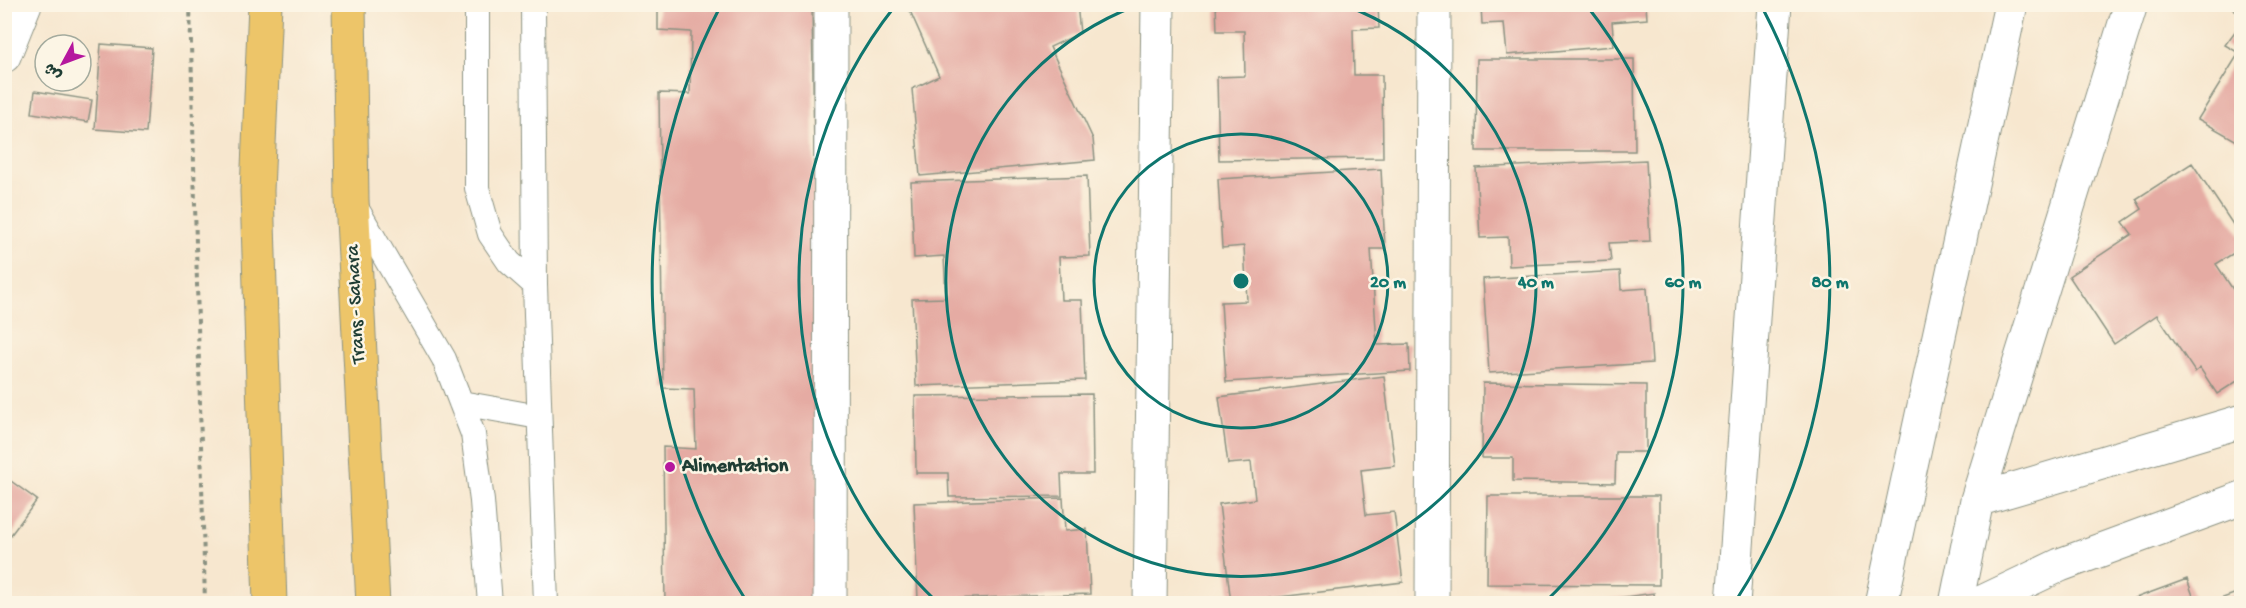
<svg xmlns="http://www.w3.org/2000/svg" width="2246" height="608" viewBox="0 0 2246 608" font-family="'Gochi Hand','Playpen Sans Arabic',sans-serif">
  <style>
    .building { fill: #e5aba3 }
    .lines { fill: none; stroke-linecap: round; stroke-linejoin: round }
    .lane-casing { stroke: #8b9282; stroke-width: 26 }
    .street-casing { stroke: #8b9282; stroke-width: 35 }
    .highway-casing { stroke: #8b9282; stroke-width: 35 }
    .path { stroke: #8b9282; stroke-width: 4; stroke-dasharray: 4.5 4.5; stroke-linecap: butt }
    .lane { stroke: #fff; stroke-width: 24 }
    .street { stroke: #fff; stroke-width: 33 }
    .highway { stroke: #edc569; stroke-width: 33 }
    .ring { fill: none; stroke: #0f766e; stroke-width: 3 }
    .poi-dot { fill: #b5179e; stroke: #fcf5e5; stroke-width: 2 }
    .labels { text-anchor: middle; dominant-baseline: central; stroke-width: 5; stroke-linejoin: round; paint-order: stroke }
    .street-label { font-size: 20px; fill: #1f3d34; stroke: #fcf5e5 }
    .poi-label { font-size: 20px; font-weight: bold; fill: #1f3d34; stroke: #fcf5e5; text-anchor: start }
    .centre { fill: #0f766e; stroke: #fcf5e5; stroke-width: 3 }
    .ring-label { font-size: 18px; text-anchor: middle; font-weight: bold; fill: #0f766e; stroke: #fcf5e5; stroke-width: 5; stroke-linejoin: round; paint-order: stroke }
  </style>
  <rect width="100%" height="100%" fill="#fcf5e5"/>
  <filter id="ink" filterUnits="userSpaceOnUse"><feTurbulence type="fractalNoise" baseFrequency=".0167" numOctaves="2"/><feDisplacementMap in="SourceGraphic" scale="12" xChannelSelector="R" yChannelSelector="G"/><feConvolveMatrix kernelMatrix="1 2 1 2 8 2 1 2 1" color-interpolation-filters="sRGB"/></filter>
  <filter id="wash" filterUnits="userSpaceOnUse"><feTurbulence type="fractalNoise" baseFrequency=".008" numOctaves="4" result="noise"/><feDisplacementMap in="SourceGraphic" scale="24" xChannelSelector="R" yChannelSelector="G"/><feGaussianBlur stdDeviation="1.35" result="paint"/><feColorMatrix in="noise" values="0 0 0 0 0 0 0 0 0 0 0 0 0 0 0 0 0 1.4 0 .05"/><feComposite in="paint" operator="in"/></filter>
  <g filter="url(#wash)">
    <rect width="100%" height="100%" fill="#f7e7cf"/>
    <g id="blocks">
      <path class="building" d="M907 4H1077L1080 33 1050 47 1093 139 1095 160 920 176 912 89 939 76Z
        M1216 4H1378L1379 28 1353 29 1354 75H1382L1383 158 1219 160 1217 77 1245 76 1244 31H1217Z
        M2231 4H2242V16L2230 6Z
        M658 5H812L820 604H665L663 447 696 449 694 389 663 388 659 93 690 94 691 32 658 30Z
        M1481 5H1646L1647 19 1612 22 1614 46 1507 55 1504 23 1482 24Z
        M2242 22V144L2198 119 2239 53 2225 45Z
        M101 44 152 48 146 133 95 129Z
        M1477 59H1634L1635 151H1476Z
        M35 91 92 100 88 122 32 113Z
        M1646 160 1650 241 1609 243 1611 261 1509 266 1508 237 1480 238 1476 168Z
        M2192 163 2242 238V248L2216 264 2242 303V378L2217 394 2200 368 2195 372 2157 315 2114 344 2069 276 2132 234 2123 222 2142 209 2136 199Z
        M1381 169 1385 249H1371L1377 345 1409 344 1410 371 1226 382 1221 302 1247 301 1244 246 1222 248 1218 179Z
        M1087 176 1090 256 1059 257 1061 300H1082L1085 380 916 386 912 299 946 298 944 256 914 258 911 182Z
        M1620 271 1621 290 1647 288 1652 363 1489 373 1483 279Z
        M1384 376 1395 466 1361 470 1366 515 1394 512 1403 582 1231 603 1219 504 1255 499 1251 462 1228 464 1219 397Z
        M1483 383 1646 385V452H1616L1615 483 1513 481V458H1482Z
        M1092 394 1093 474H1061L1062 496 949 497 948 473H916L915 396Z
        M4 476 37 500 4 544Z
        M1488 496H1659V585L1487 584Z
        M1063 498 1065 531 1087 529 1090 594 918 600 914 503Z
        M2187 579 2196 604H2122V603Z
        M2242 591V604H2209V603Z
        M1654 593 1655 604H1588V602Z"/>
    </g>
  </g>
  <g filter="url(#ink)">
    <use href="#blocks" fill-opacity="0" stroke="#8b9282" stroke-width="1.5"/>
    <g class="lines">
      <defs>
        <path id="lane" d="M477 4V188L490 234 509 262 535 285
          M533 4 535 285 546 604
          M354 204 444 359 473 434 482 501 490 604
          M461 403 539 417"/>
        <path id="street" d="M4 56 25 4
          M1977 500 2242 421
          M830 604 831 4
          M1150 604 1158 4
          M1432 604 1434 4
          M1733 604 1775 4
          M1881 604 2011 4
          M1956 604 1977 500 2131 4
          M1978 604 2060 565 2242 498"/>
        <path id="highway" d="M265 4 257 191 270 604
          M349 4 352 200 373 604"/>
      </defs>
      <use href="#lane" class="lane-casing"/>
      <use href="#street" class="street-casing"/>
      <use href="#highway" class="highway-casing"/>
      <path class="path" d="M190 4 205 604"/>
      <use href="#lane" class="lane"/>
      <use href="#street" class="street"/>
      <use href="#highway" class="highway"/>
    </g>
  </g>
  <g class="ring">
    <circle cx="1241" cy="281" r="147"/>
    <path d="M1344 5A295 295 0 1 1 1138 5"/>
    <path d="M937 602A442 442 0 0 1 895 6M1587 6A442 442 0 0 1 1545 602"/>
    <path d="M747 602A589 589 0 0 1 719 9M1763 9A589 589 0 0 1 1735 602"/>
  </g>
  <circle class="poi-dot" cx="670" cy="467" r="6"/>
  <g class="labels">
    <g class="street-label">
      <text transform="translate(357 304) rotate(-93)">Trans - Sahara</text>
    </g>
    <g class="poi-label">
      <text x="682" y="467">Alimentation</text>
    </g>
  </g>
  <circle cx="1241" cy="281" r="9" class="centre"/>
  <g class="ring-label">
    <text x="1388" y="287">20 m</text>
    <text x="1536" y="287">40 m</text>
    <text x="1683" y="287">60 m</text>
    <text x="1830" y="287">80 m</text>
  </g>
  <rect width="2246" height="608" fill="none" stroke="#fcf5e5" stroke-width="24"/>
  <g transform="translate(63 63) rotate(229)"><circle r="28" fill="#fcf5e5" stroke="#a4ab9e" stroke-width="1.5"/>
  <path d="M0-4.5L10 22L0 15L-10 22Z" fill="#b5179e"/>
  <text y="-9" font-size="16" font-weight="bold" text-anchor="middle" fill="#1f3d34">ش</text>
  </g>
</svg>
